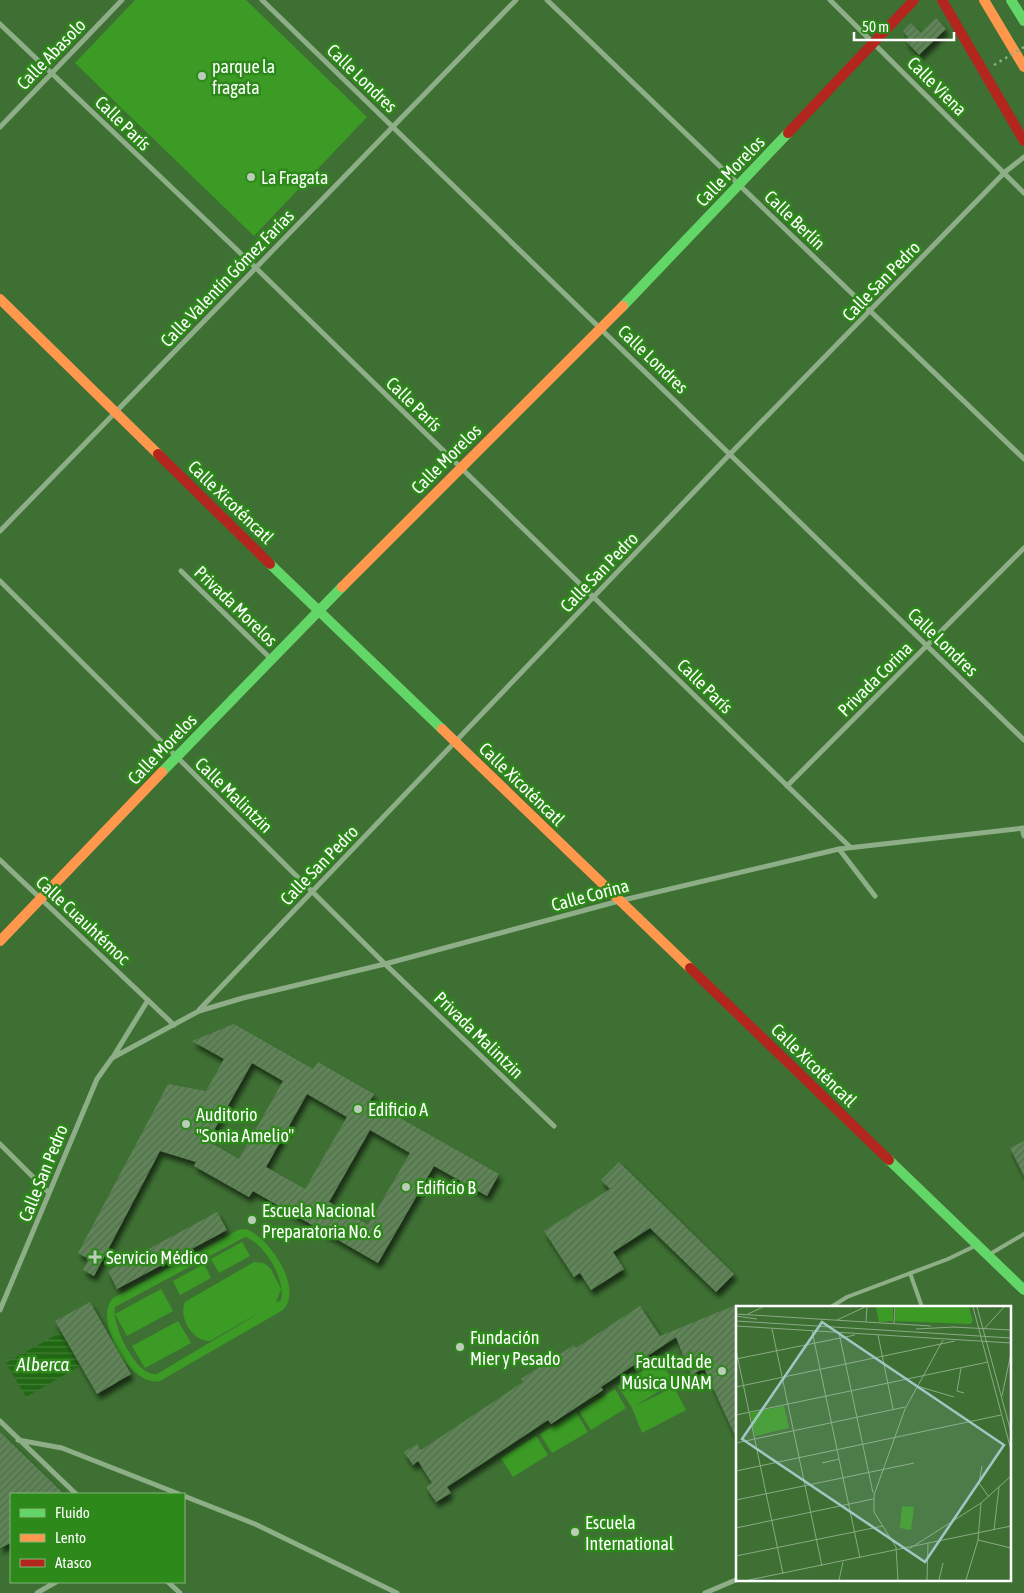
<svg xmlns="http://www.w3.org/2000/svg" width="1024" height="1593" viewBox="0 0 1024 1593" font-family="'Asap Condensed',sans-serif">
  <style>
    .park { fill: #3b9b25; fill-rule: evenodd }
    .water { fill: url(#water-rules) }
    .building { fill: url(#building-hatch); fill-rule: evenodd; filter: url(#shadow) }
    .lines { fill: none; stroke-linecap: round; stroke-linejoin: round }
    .lane { stroke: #8eae87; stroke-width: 4 }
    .street { stroke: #8eae87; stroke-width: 5 }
    .fast { stroke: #63d668; stroke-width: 10 }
    .slow { stroke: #ff974d; stroke-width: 10 }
    .jam { stroke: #b3261e; stroke-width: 10 }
    .path-bridge { stroke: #8eae87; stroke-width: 2.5; stroke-dasharray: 2.5 4; stroke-linecap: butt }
    .poi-dot { fill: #bbcdb8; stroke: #2d891a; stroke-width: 2 }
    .labels { text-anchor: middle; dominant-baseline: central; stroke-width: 5; stroke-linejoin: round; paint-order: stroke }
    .street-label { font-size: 18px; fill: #fff; stroke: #2d891a }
    .poi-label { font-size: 18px; fill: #fff; stroke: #2d891a; text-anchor: start }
    .water-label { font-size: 19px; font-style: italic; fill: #fff; stroke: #2d891a }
    .inset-road { fill: none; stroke: #8ba985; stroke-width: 1 }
    .view { fill: #9fc8c5; fill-opacity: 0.15; stroke: #9fc8c5; stroke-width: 2.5 }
    .inset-edge { fill: none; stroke: #fff; stroke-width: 2.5 }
  </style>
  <defs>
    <pattern id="water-rules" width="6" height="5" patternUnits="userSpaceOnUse" patternTransform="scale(1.25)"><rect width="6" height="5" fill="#226814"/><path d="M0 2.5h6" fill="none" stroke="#437f37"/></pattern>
    <pattern id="building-hatch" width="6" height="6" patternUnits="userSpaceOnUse" patternTransform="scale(1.25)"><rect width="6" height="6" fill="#5e8556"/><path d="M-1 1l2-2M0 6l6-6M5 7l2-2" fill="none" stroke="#566b52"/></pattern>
    <filter id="shadow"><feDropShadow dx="3" dy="5.5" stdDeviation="2.5" flood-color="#0009"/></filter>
  </defs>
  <rect width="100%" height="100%" fill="#3e7033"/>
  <path class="park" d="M135 0H246L367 117 254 236 75 63Z
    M246 1229C269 1237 304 1288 283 1310L160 1381C131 1388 92 1320 113 1298L238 1230ZM245 1237C265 1243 286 1280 281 1300L157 1374C137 1378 111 1325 115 1307Z
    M242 1242 250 1256 219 1273 211 1259Z
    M254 1262 264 1263 271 1269 281 1289 276 1303 210 1341C193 1342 178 1318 185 1302Z
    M204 1264 211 1278 180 1295 173 1281Z
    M161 1289 173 1311 127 1336 115 1314Z
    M178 1321 191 1343 145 1368 132 1346Z
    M660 1360 674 1382 635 1406 674 1387 686 1410 642 1433 632 1408 618 1386Z
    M615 1389 626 1408 591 1430 579 1411Z
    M576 1412 588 1432 552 1453 540 1434Z
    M536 1436 548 1455 513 1477 501 1458Z"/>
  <path class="water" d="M61 1332 80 1366 26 1397 6 1363Z"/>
  <path class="building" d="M936 18 946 29 919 55 905 40 908 37 903 31 911 23 921 33Z
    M234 1024 313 1069 318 1062 374 1094 370 1101 499 1174 487 1196 434 1166 378 1263 253 1191 249 1197 194 1166 196 1162 160 1151 94 1276 83 1270 89 1259 78 1253 168 1084 206 1091 224 1059 192 1041ZM252 1063 283 1081 239 1159 208 1141ZM307 1094 347 1117 305 1189 266 1167ZM370 1130 410 1153 368 1225 329 1202Z
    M1024 1141V1176L1010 1148Z
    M619 1162 734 1274 716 1292 650 1228 613 1252 624 1269 591 1290 580 1273 574 1277 544 1231 610 1189 601 1180Z
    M217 1212 227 1230 117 1289 108 1271Z
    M90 1302 131 1374 97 1394 55 1321Z
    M738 1304V1442L704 1368 691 1375 676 1337 601 1387 603 1390 551 1424 548 1420 447 1487 451 1493 436 1502 426 1487 432 1483 418 1461 413 1465 404 1452 417 1444 421 1450 523 1382 521 1379 574 1345 576 1348 640 1306 660 1336Z
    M0 1432 64 1494H11V1543L0 1548Z"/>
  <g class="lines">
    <path class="lane" d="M990 1254 1024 1234
      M910 1273 922 1307
      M831 1307 847 1297 948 1259 975 1246"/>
    <path class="street" d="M262 0 1024 740
      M547 0 1024 459
      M830 0 1024 193
      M0 24 256 268 850 847
      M0 127 122 0
      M0 531 516 0
      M181 571 271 659
      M0 581 385 964 554 1126
      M787 786 1024 548
      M1022 828 1024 836
      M839 849 875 896
      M0 860 174 1025
      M199 1010 731 453 1005 172 1024 157
      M113 1057 148 1000
      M0 1144 49 1193
      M0 1310 97 1079 112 1058 199 1011 243 998 385 964 619 901 839 849 1024 828
      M0 1421 76 1494
      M18 1440 62 1448 179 1494
      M184 1496 255 1524 397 1593
      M168 1582 180 1593
      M37 1593 56 1582
      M705 1593 738 1579"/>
    <path class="fast" d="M1011 0 1024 21
      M623 306 788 133
      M270 564 442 729
      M162 772 342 587
      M889 1160 1024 1290"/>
    <path class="slow" d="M984 0 1024 67
      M0 299 158 454
      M342 587 623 306
      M442 729 690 968
      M0 941 162 772"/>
    <path class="jam" d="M942 0 1024 141
      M788 133 914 0
      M158 454 270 564
      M690 968 889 1160"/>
    <path class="path-bridge" d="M994 65 1024 47"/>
  </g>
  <g class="poi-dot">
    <circle cx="202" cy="76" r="5"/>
    <circle cx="251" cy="177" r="5"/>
    <circle cx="358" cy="1109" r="5"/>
    <circle cx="186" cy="1124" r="5"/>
    <circle cx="406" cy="1187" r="5"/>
    <circle cx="252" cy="1220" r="5"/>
    <path d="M92.5 1249.5h5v5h5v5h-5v5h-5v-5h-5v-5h5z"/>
    <circle cx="460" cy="1347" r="5"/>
    <circle cx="722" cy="1371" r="5"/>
    <circle cx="575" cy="1532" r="5"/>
  </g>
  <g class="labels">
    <g class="street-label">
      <text transform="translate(51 54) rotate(-46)">Calle Abasolo</text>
      <text transform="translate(362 78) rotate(44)">Calle Londres</text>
      <text transform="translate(937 86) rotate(45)">Calle Viena</text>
      <text transform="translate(123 123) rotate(44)">Calle París</text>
      <text transform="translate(730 171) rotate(-46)">Calle Morelos</text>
      <text transform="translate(795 220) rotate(44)">Calle Berlín</text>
      <text transform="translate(227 278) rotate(-46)">Calle Valentín Gómez Farías</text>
      <text transform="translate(881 281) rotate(-46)">Calle San Pedro</text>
      <text transform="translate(653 359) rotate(44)">Calle Londres</text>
      <text transform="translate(414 404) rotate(44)">Calle París</text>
      <text transform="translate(446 459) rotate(-45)">Calle Morelos</text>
      <text transform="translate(231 502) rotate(44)">Calle Xicoténcatl</text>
      <text transform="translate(599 572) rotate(-46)">Calle San Pedro</text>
      <text transform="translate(236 606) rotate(44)">Privada Morelos</text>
      <text transform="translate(943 642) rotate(44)">Calle Londres</text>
      <text transform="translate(875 679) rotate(-45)">Privada Corina</text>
      <text transform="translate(705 686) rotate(44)">Calle París</text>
      <text transform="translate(162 749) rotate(-46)">Calle Morelos</text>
      <text transform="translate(522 784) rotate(44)">Calle Xicoténcatl</text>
      <text transform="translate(234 795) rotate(44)">Calle Malintzin</text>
      <text transform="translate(319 865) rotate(-46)">Calle San Pedro</text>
      <text transform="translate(590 895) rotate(-15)">Calle Corina</text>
      <text transform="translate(83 920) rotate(43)">Calle Cuauhtémoc</text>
      <text transform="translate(479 1035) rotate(44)">Privada Malintzin</text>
      <text transform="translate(814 1065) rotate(44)">Calle Xicoténcatl</text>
      <text transform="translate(43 1173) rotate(-68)">Calle San Pedro</text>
    </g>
    <g class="poi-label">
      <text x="212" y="66">parque la<tspan x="212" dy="21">fragata</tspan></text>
      <text x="261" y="177">La Fragata</text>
      <text x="368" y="1109">Edificio A</text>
      <text x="196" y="1114">Auditorio<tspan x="196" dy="21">"Sonia Amelio"</tspan></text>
      <text x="416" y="1187">Edificio B</text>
      <text x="262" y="1210">Escuela Nacional<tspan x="262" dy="21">Preparatoria No. 6</tspan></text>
      <text x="106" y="1257">Servicio Médico</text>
      <text x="470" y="1337">Fundación<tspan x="470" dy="21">Mier y Pesado</tspan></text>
      <text x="712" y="1361" text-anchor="end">Facultad de<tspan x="712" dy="21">Música UNAM</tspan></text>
      <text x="585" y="1522">Escuela<tspan x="585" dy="21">International</tspan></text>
    </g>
    <g class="water-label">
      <text x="43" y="1364">Alberca</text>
    </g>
  </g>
  <g transform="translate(736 1306)">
    <rect width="275" height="275" fill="#3e7033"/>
    <path d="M140 1H157V15L143 16ZM160 1H233L237 15 234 18 159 15ZM48 100 53 122 19 130 14 107ZM166 200 178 201 175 224 164 222Z" fill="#3b9b25"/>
    <path class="inset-road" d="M237 1 275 144M241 1 275 126M0 8 195 20M12 8 27 1M0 10 21 13M101 14 129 1M0 15 275 32M130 16 131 1M158 17 159 1M0 20 275 37M217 21 275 24M36 23 86 260M180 23 218 21M248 23 268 1M76 25 124 252M103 27 137 187M142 29 157 103M0 44 47 268M0 53 119 29M225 62 221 85 228 87M181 80 218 91M0 81 219 35M266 90 275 47M0 109 252 56M0 137 169 101M86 157 103 153M246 160 243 177 253 191M0 165 265 109M0 194 178 157M0 222 137 193M258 224 263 181M242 234 275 242M0 235V251M173 243 245 197 275 170M0 250 147 220M13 274 275 220M103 274 107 256M162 274 160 241 138 206V189L169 103 207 34M191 274 192 238M203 274 207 257M230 274 242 234 245 197"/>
    <path class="view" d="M86 16 268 139 189 256 6 133Z"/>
    <rect width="275" height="275" class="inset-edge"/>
  </g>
  <rect x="10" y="1493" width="175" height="90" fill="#2d891a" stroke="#81b876"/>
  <rect x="20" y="1509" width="25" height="8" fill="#63d668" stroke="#81b876"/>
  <text x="55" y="1518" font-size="15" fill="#ffffff">Fluido</text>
  <rect x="20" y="1534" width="25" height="8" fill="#ff974d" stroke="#81b876"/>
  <text x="55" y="1543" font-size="15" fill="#ffffff">Lento</text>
  <rect x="20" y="1559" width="25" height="8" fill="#b3261e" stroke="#81b876"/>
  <text x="55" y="1568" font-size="15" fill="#ffffff">Atasco</text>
  <path d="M854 32v8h100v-8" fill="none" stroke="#ffffff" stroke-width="2.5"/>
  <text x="862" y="32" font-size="15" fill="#ffffff" stroke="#2d891a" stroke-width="4" paint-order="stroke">50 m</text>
</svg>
